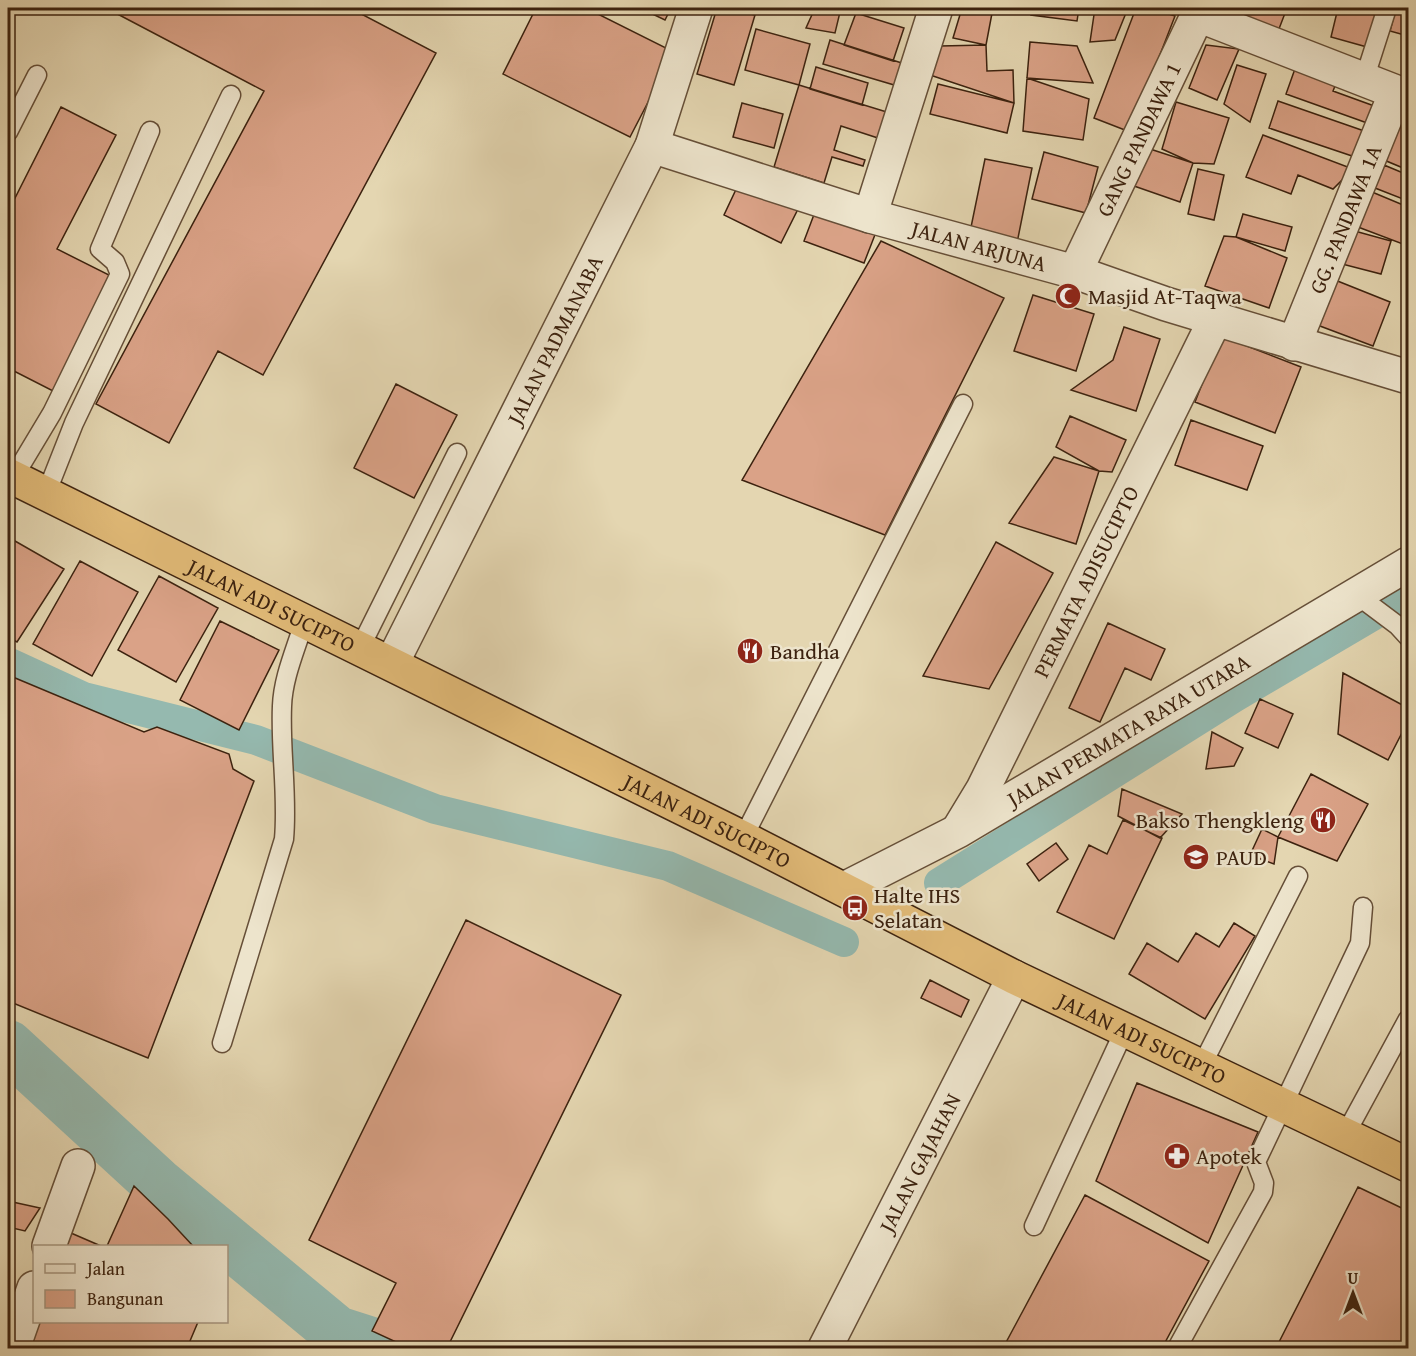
<svg xmlns="http://www.w3.org/2000/svg" width="1416" height="1356" viewBox="0 0 1416 1356" font-family="'Gentium Book Plus',serif">
  <style>
    .lines { fill: none; stroke-linecap: round; stroke-linejoin: round }
    .canal { stroke: #95b9af; stroke-width: 30 }
    .river { stroke: #95b9af; stroke-width: 52 }
    .building { fill: #daa287; stroke: #3c220f; stroke-width: 1.5 }
    .service-casing { stroke: #664f38; stroke-width: 21 }
    .minor-casing { stroke: #664f38; stroke-width: 36 }
    .tertiary-casing { stroke: #664f38; stroke-width: 36 }
    .trunk-casing { stroke: #3c220f; stroke-width: 36 }
    .service { stroke: #ede4cc; stroke-width: 18 }
    .minor { stroke: #ede4cc; stroke-width: 33 }
    .tertiary { stroke: #ede4cc; stroke-width: 33 }
    .trunk { stroke: #e2bb78; stroke-width: 33 }
    .labels { text-anchor: middle; dominant-baseline: central; stroke-width: 5; stroke-linejoin: round; paint-order: stroke }
    .street-label { font-size: 22px; fill: #3c220f; stroke: #ede4cc }
    .poi-label { font-size: 22px; fill: #3c220f; stroke: #ede4cc; text-anchor: start }
  </style>
  <rect width="100%" height="100%" fill="#e4d6b1"/>
  <filter id="stains"><feTurbulence type="fractalNoise" baseFrequency=".00333" numOctaves="4"/><feColorMatrix values="0 0 0 0 .2 0 0 0 0 .09 0 0 0 0 .02 0 0 0 .5 -.17"/></filter>
  <radialGradient id="worn" r=".72"><stop offset=".6" stop-color="#630" stop-opacity="0"/><stop offset="1" stop-color="#630" stop-opacity=".3"/></radialGradient>
  <g class="lines">
    <path class="canal" d="M8 662 84 697 256 740 435 809 668 866 844 942
      M939 883 1235 697 1408 595"/>
    <path class="river" d="M8 1046 157 1183 337 1332 387 1348"/>
  </g>
  <path class="building" d="M106 8H350L436 53 263 375 218 351 169 443 96 404 264 91Z
    M536 8H586L674 52 630 137 503 74Z
    M640 8H671L665 20Z
    M717 8H728L755 15 734 85 697 74Z
    M815 8H841L835 33 806 28Z
    M962 8H993L986 45 953 38Z
    M1032 8H1079L1077 21 1031 15Z
    M1095 8H1128L1115 40 1090 42Z
    M1136 8H1150L1175 16 1130 132 1094 118Z
    M1247 8H1287L1277 34 1242 20Z
    M1338 8H1377L1367 47 1331 37Z
    M1396 8H1408V36L1390 31Z
    M856 13 904 28 893 61 844 45Z
    M756 29 810 44 799 85 745 70Z
    M830 40 908 65 901 87 823 64Z
    M1030 42 1077 46 1093 83 1027 78Z
    M986 45 987 71 1013 70 1014 103 930 75 940 46Z
    M1206 45 1239 49 1217 100 1189 88Z
    M1237 65 1266 74 1250 122 1224 104Z
    M1296 66 1337 81 1333 91 1377 107 1370 124 1286 94Z
    M816 67 868 83 862 105 810 89Z
    M1027 78 1089 99 1083 140 1023 131Z
    M938 84 1014 103 1007 133 930 114Z
    M799 85 890 113 881 139 841 126 834 150 865 160 863 166 832 157 824 183 774 167Z
    M1278 101 1370 133 1361 159 1269 128Z
    M1176 102 1229 118 1214 164 1193 163 1162 149Z
    M742 103 783 114 774 148 733 137Z
    M61 107 116 135 57 249 113 277 55 392 8 368V212Z
    M1401 122 1408 125V170L1384 160Z
    M1263 135 1353 169 1333 189 1298 175 1291 194 1246 177Z
    M1147 148 1193 163 1180 202 1134 186Z
    M1044 152 1098 167 1086 213 1032 199Z
    M985 159 1032 168 1017 243 970 232Z
    M1384 165 1408 175V201L1375 188Z
    M1198 169 1224 175 1214 220 1188 214Z
    M740 181 798 209 781 243 724 215Z
    M1372 192 1408 207V246L1358 227Z
    M818 204 878 227 864 263 804 241Z
    M1243 214 1292 227 1285 251 1236 237Z
    M1351 230 1391 241 1381 274 1342 264Z
    M1224 236 1236 237 1287 258 1269 308 1205 286Z
    M881 241 1004 298 885 535 742 480Z
    M1330 278 1390 302 1373 346 1312 323Z
    M1033 295 1094 314 1076 371 1014 351Z
    M1124 327 1160 339 1136 411 1071 390 1113 360Z
    M1221 336 1301 367 1275 433 1195 402Z
    M396 384 457 415 414 498 354 468Z
    M1070 416 1126 440 1112 472 1099 471 1056 447Z
    M1191 420 1263 446 1247 490 1175 465Z
    M1054 457 1099 471 1076 544 1009 523Z
    M8 537 64 569 17 642 8 637Z
    M996 542 1053 573 989 689 923 676Z
    M80 561 138 592 92 676 33 644Z
    M159 576 218 608 176 682 118 650Z
    M220 621 279 650 239 730 180 700Z
    M1108 623 1165 649 1151 680 1125 668 1100 722 1069 708Z
    M1343 673 1408 708V721L1388 760 1338 734Z
    M8 675 144 732 157 727 229 754 233 769 254 781 148 1058 8 1001Z
    M1260 699 1293 714 1278 748 1245 733Z
    M1212 732 1243 748 1234 766 1206 769Z
    M1311 774 1368 804 1337 861 1278 837Z
    M1122 789 1182 814 1160 838 1118 816Z
    M1123 820 1162 838 1114 939 1057 912 1089 845 1107 854Z
    M1262 829 1278 837 1274 864 1250 855Z
    M1056 843 1068 859 1039 881 1027 864Z
    M466 920 621 995 447 1348H409L372 1331 396 1283 309 1240Z
    M1234 923 1255 936 1205 1019 1129 974 1147 943 1178 962 1196 933 1219 947Z
    M930 980 969 1000 961 1017 921 998Z
    M1137 1083 1258 1132 1208 1243 1096 1181Z
    M134 1186 168 1219 193 1246H107Z
    M1358 1187 1408 1211V1348H1276Z
    M1085 1195 1209 1261 1162 1348H1003Z
    M8 1201 40 1208 25 1231 8 1227Z
    M64 1230 101 1246H59Z
    M34 1322H198L187 1348H31L21 1345Z"/>
  <g class="lines">
    <defs>
      <path id="service" d="M1364 80 1387 8
        M8 132 37 75
        M13 478 52 413 120 274 115 262 100 249 150 131
        M46 494 74 423 231 95
        M1357 595 1397 625 1408 637
        M360 648 457 453
        M743 838 963 404
        M222 1043 284 839C288 795 280 750 282 706 283 677 296 649 304 622
        M1202 1065 1298 876
        M1345 1135 1408 1019
        M1034 1226 1125 1029
        M1177 1348 1263 1192 1264 1183 1256 1162 1360 943 1363 907"/>
      <g id="minor">
        <path d="M1198 15 1396 92 1294 344"/>
        <path id="s1" d="M652 146 870 216 1075 272 1166 304 1408 377"/>
        <path d="M870 216 936 8"/>
        <path id="s2" d="M1075 272 1201 8"/>
        <path id="s3" d="M392 663 652 146 696 8"/>
        <path id="s4" d="M960 827 983 789 1210 330"/>
        <path id="s5" d="M844 889 958 831 1408 564"/>
        <path d="M49 1246 78 1166"/>
        <path d="M13 1348 34 1288"/>
      </g>
      <g id="tertiary">
        <path id="s6" d="M825 1348 1014 977"/>
      </g>
      <g id="trunk">
        <path id="s7" d="M8 475 743 838 1014 977 1408 1165"/>
      </g>
    </defs>
    <use href="#service" class="service-casing"/>
    <use href="#minor" class="minor-casing"/>
    <use href="#tertiary" class="tertiary-casing"/>
    <use href="#trunk" class="trunk-casing"/>
    <use href="#service" class="service"/>
    <use href="#minor" class="minor"/>
    <use href="#tertiary" class="tertiary"/>
    <use href="#trunk" class="trunk"/>
  </g>
  <defs>
    <symbol id="mosque-disc" viewBox="-11 -11 22 22"><circle r="9.5" fill="#8f2418" stroke="#ede4cc"/><path d="M3.5-4.9A6 6 0 1 0 3.5 4.9A5 5 0 1 1 3.5-4.9Z" fill="#fff"/></symbol>
    <symbol id="restaurant-disc" viewBox="-11 -11 22 22"><circle r="9.5" fill="#8f2418" stroke="#ede4cc"/><path d="M-5-6h1v4h1v-4h1v4h1v-4h1v5L-1.5 .5V6h-2V.5L-5-1ZM5-6V6H3V1.5H1.5Q1.5-4 5-6Z" fill="#fff"/></symbol>
    <symbol id="school-disc" viewBox="-11 -11 22 22"><circle r="9.5" fill="#8f2418" stroke="#ede4cc"/><path d="M0-5L7-2L0 1L-7-2ZM-4 1L0 2.5L4 1V4Q0 6-4 4Z" fill="#fff"/></symbol>
    <symbol id="bus-disc" viewBox="-11 -11 22 22"><circle r="9.5" fill="#8f2418" stroke="#ede4cc"/><path d="M-5-6H5V4H4V6H2V4H-2V6H-4V4H-5ZM-3.5-4V0h7V-4ZM-3.5 1.2v1.5H-2V1.2ZM2 1.2v1.5H3.5V1.2Z" fill="#fff"/></symbol>
    <symbol id="pharmacy-disc" viewBox="-11 -11 22 22"><circle r="9.5" fill="#8f2418" stroke="#ede4cc"/><path d="M-2-6h4v4h4v4h-4v4h-4v-4h-4v-4h4Z" fill="#fff"/></symbol>
  </defs>
  <g fill-rule="evenodd">
    <use href="#mosque-disc" x="1053" y="281" width="30" height="30"/>
    <use href="#restaurant-disc" x="735" y="636" width="30" height="30"/>
    <use href="#restaurant-disc" x="1308" y="805" width="30" height="30"/>
    <use href="#school-disc" x="1181" y="842" width="30" height="30"/>
    <use href="#bus-disc" x="840" y="893" width="30" height="30"/>
    <use href="#pharmacy-disc" x="1162" y="1141" width="30" height="30"/>
  </g>
  <g class="labels">
    <g class="street-label">
      <text stroke="none"><textPath href="#s2" startOffset="147">GANG PANDAWA 1</textPath></text>
      <text transform="translate(1345 219) rotate(-68)">GG. PANDAWA 1A</text>
      <text stroke="none"><textPath href="#s1" startOffset="342">JALAN ARJUNA</textPath></text>
      <text stroke="none"><textPath href="#s3" startOffset="362">JALAN PADMANABA</textPath></text>
      <text stroke="none"><textPath href="#s4" startOffset="276">PERMATA ADISUCIPTO</textPath></text>
      <text stroke="none"><textPath href="#s7" startOffset="294">JALAN ADI SUCIPTO</textPath></text>
      <text stroke="none"><textPath href="#s5" startOffset="326">JALAN PERMATA RAYA UTARA</textPath></text>
      <text stroke="none"><textPath href="#s7" startOffset="780">JALAN ADI SUCIPTO</textPath></text>
      <text stroke="none"><textPath href="#s7" startOffset="1266">JALAN ADI SUCIPTO</textPath></text>
      <text stroke="none"><textPath href="#s6" startOffset="208">JALAN GAJAHAN</textPath></text>
    </g>
    <g class="poi-label">
      <text x="1088" y="296">Masjid At-Taqwa</text>
      <text x="770" y="651">Bandha</text>
      <text x="1304" y="820" text-anchor="end">Bakso Thengkleng</text>
      <text x="1216" y="857">PAUD</text>
      <text x="874" y="895">Halte IHS<tspan x="874" dy="25">Selatan</tspan></text>
      <text x="1196" y="1156">Apotek</text>
    </g>
  </g>
  <rect width="1416" height="1356" fill="none" stroke="#e4d6b1" stroke-width="30"/>
  <rect x="9" y="9" width="1398" height="1338" fill="none" stroke="#3c220f" stroke-width="3"/>
  <rect x="15" y="15" width="1386" height="1326" fill="none" stroke="#3c220f" stroke-width="1.5"/>
  <rect x="33" y="1245" width="195" height="78" fill="#ede4cc" stroke="#a69680" stroke-width="1.5"/>
  <rect x="45" y="1264" width="30" height="9" fill="#ede4cc" stroke="#a69680" stroke-width="1.5"/>
  <text x="87" y="1275" font-size="18" fill="#3c220f">Jalan</text>
  <rect x="45" y="1290" width="30" height="18" fill="#daa287" stroke="#a69680" stroke-width="1.5"/>
  <text x="87" y="1305" font-size="18" fill="#3c220f">Bangunan</text>
  <g transform="translate(1353 1293)" stroke="#ede4cc" stroke-width="4.5" paint-order="stroke">
  <path d="M0-4.5L10 22L0 15L-10 22Z" fill="#3c220f"/>
  <text y="-9" font-size="16" font-weight="bold" text-anchor="middle" fill="#3c220f">U</text>
  </g>
  <rect width="100%" height="100%" filter="url(#stains)"/>
  <rect width="100%" height="100%" fill="url(#worn)"/>
</svg>
